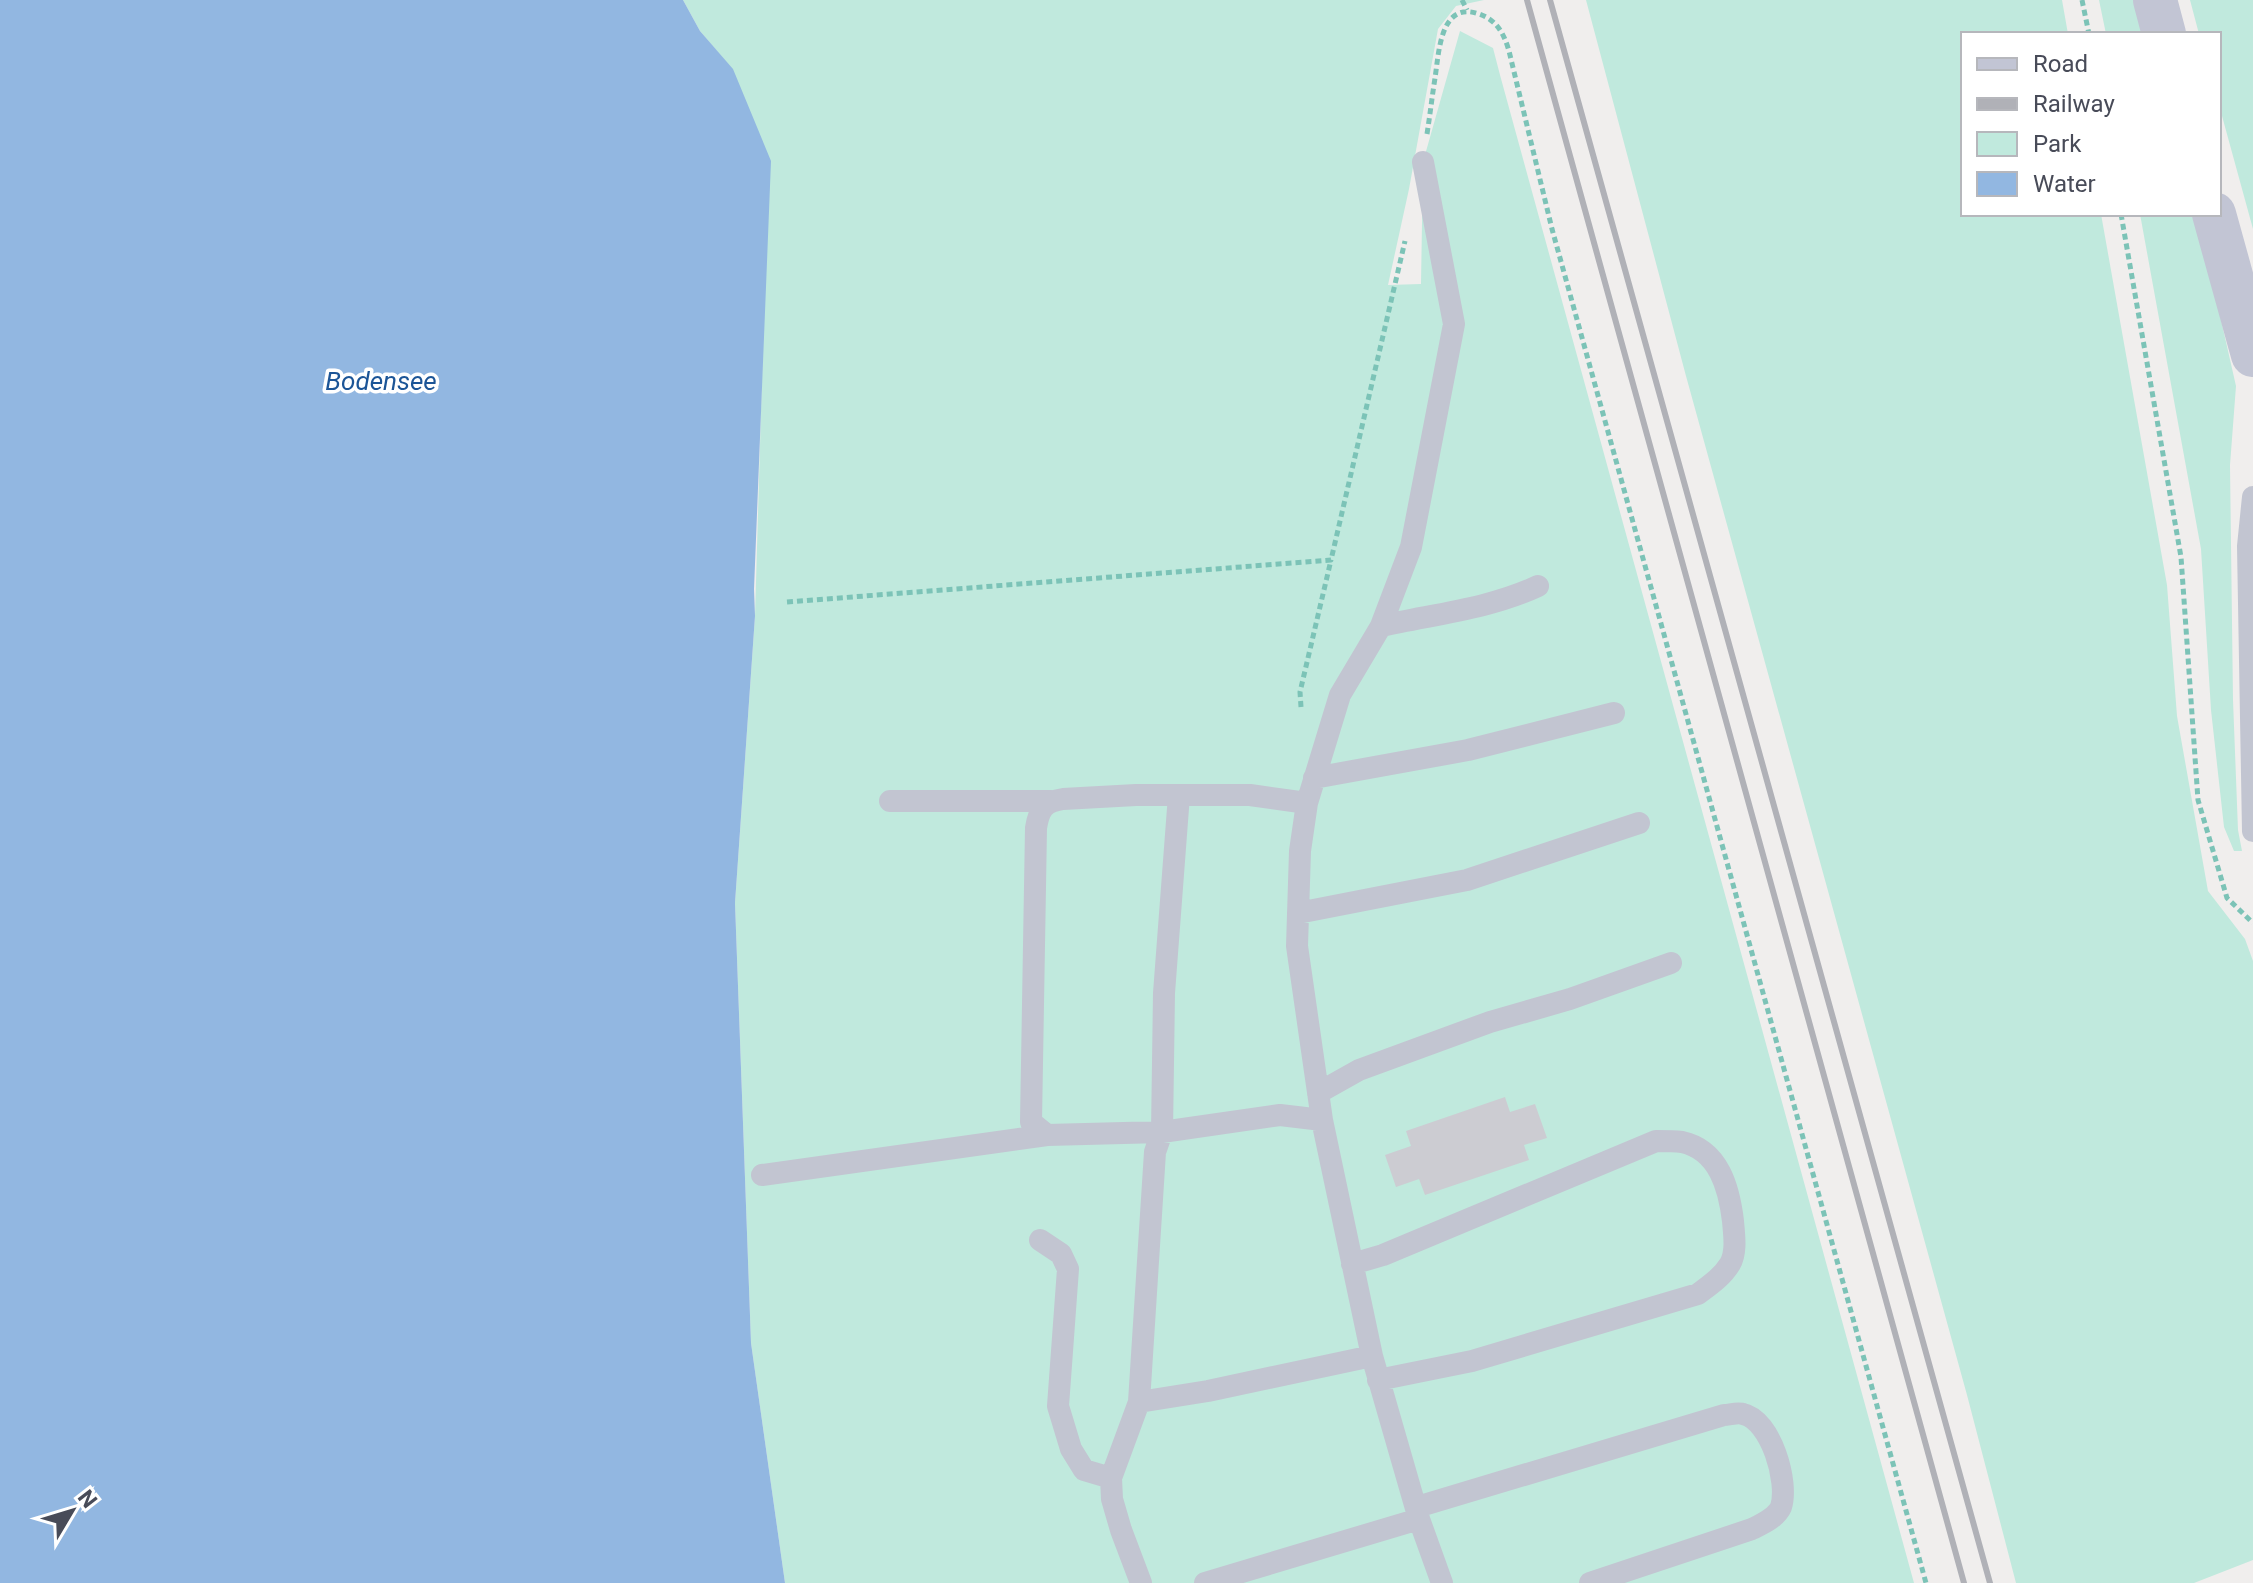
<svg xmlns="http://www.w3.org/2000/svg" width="2253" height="1583" viewBox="0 0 2253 1583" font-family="Roboto,sans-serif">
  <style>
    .green { fill: #c0e9dd }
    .water { fill: #92b7e1 }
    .building { fill: #ccccd2 }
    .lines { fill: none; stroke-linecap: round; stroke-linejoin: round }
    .path { stroke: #7cc3b7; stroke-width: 5; stroke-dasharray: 6 4; stroke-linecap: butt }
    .lane { stroke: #c2c5d1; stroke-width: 22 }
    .secondary { stroke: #c2c5d4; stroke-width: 44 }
    .rail { stroke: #b0b1b7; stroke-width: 6 }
    .labels { text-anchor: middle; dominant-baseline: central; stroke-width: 7; stroke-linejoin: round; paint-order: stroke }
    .water-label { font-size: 26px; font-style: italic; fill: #1c5597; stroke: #fff }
  </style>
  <rect width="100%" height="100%" fill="#f0eeed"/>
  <path class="green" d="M683 0H1484L1456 6 1438 29 1409 189 1388 285 1421 284 1423 162 1460 31 1493 48 1500 75 1914 1583H785L751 1343 735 903 755 616 763 342 733 70 700 31Z
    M1586 0H2062L2068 34H1963V214H2101L2167 585 2177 716 2208 891 2245 939 2253 961V1560L2194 1583H2016L1967 1395 1686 376Z
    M2099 0H2137L2146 34H2106Z
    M2190 0H2253V229L2219 105V34H2199Z
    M2140 214H2197L2236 386 2230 465 2233 700 2238 830 2242 851H2234L2224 827 2211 710 2201 549Z"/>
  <path class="water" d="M0 0H683L700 31 733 69 771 161 754 589 755 616 735 903 751 1343 785 1583H0Z"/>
  <path class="building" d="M1505 1097 1510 1112 1535 1104 1547 1138 1524 1145 1529 1160 1425 1195 1419 1179 1396 1187 1385 1155 1411 1146 1406 1131Z"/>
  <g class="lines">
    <path class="path" d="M1462 0 1467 10
      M2082 0 2089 34
      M1427 134C1430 115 1432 97 1435 78 1439 53 1440 0 1479 14 1497 20 1504 34 1509 51L1552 229 1926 1583
      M2121 214 2181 557 2198 800 2227 898 2253 923
      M787 602 1331 560 1405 241
      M1301 707 1300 692 1331 560"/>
    <path class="lane" d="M1423 162 1454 324 1411 547 1381 626 1340 695 1307 803 1300 851 1297 946 1322 1120 1372 1356 1419 1519 1442 1583
      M2253 497 2248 546 2253 831
      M1381 626C1434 614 1489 609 1538 586
      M1314 778 1468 750 1614 713
      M1179 795 1164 993 1162 1132 1047 1135 1031 1122 1036 828C1039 809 1044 802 1063 799L1136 795H1250L1307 803
      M890 801H1051
      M1298 913 1467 880 1639 823
      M1318 1093 1359 1070 1490 1022 1570 999 1671 963
      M762 1175 1047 1135
      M1040 1240 1061 1254 1068 1269 1058 1406 1071 1449 1084 1470 1111 1478
      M1352 1264 1383 1255 1656 1141C1665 1141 1674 1141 1682 1142 1719 1150 1729 1188 1733 1221 1734 1234 1737 1252 1730 1264 1722 1277 1710 1285 1698 1294L1472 1361 1378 1380
      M1139 1402 1208 1391 1372 1356
      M1417 1507 1724 1415C1729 1415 1738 1412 1743 1414 1771 1420 1789 1482 1781 1507 1776 1518 1762 1524 1752 1529L1590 1583
      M1141 1583 1121 1530 1112 1499 1111 1478 1139 1402 1155 1152 1162 1132 1280 1115 1322 1120
      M1205 1583 1419 1519"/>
    <path class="secondary" d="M2155 0 2164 34
      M2214 214 2253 355"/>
    <path class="rail" d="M1527 0 1964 1583
      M1550 0 1990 1583"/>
  </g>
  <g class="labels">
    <g class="water-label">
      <text x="381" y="381">Bodensee</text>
    </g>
  </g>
  <rect x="1961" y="32" width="260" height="184" fill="#ffffff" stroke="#b6b7bc" stroke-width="2"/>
  <rect x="1977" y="58" width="40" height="12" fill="#c2c5d4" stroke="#b6b7bc" stroke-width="2"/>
  <text x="2033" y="72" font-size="24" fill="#484b58">Road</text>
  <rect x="1977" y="98" width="40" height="12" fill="#b0b1b7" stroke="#b6b7bc" stroke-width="2"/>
  <text x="2033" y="112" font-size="24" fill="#484b58">Railway</text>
  <rect x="1977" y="132" width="40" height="24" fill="#c0e9dd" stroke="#b6b7bc" stroke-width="2"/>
  <text x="2033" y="152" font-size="24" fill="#484b58">Park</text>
  <rect x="1977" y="172" width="40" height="24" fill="#92b7e1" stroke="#b6b7bc" stroke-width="2"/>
  <text x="2033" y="192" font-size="24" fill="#484b58">Water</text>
  <g transform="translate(72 1511) rotate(52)" stroke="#ffffff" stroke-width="6" paint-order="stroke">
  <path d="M0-6L14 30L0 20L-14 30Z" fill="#484b58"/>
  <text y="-12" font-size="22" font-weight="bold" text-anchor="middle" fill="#484b58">N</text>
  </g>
</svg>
